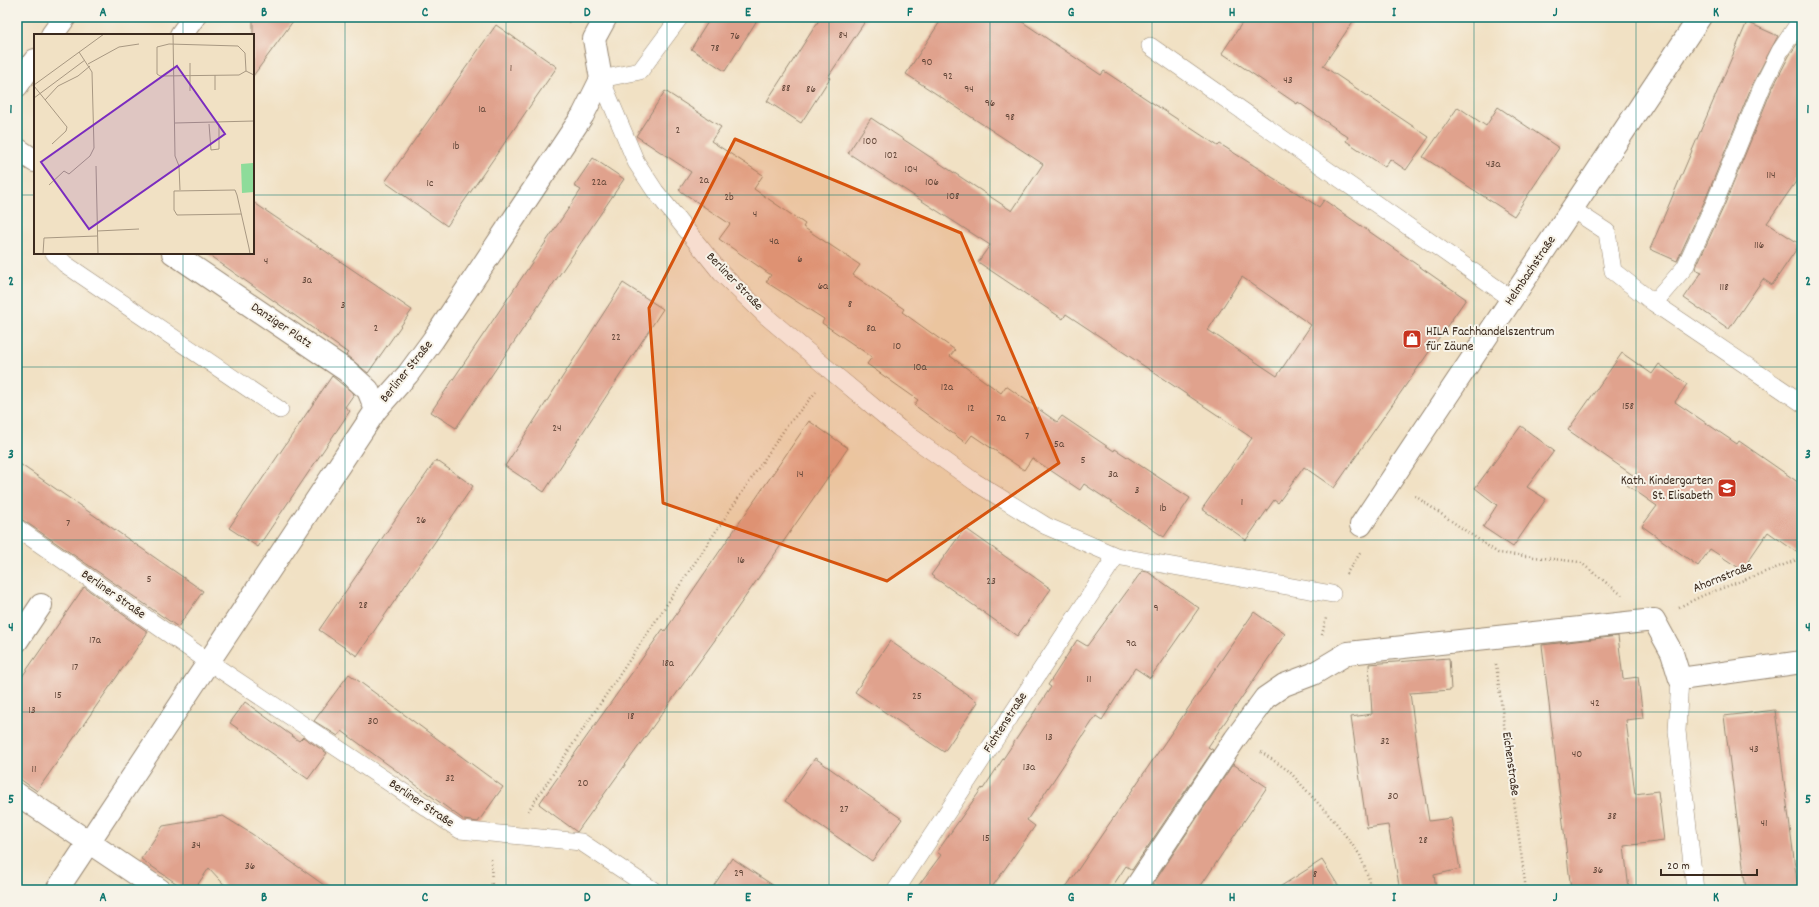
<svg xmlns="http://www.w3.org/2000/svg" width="1819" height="907" viewBox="0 0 1819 907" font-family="Dekko,sans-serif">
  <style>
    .building { fill: #e0a28d; fill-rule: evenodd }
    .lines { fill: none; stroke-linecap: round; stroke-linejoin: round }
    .lane-casing { stroke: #968671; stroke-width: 18 }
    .street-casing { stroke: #968671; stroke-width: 24 }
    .path { stroke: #968671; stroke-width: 2.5; stroke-dasharray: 1 3; stroke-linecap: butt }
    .lane { stroke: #fff; stroke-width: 17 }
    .street { stroke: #fff; stroke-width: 22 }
    .marked { fill: #d7540e; fill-opacity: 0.2; stroke: #d7540e; stroke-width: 3; stroke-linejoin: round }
    .grid { fill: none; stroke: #0f766e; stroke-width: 1; stroke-opacity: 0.55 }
    .labels { text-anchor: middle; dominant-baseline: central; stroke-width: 4; stroke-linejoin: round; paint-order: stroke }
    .number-label { font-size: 11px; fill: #64483a }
    .street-label { font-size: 13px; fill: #3b2a1e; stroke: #f7f3e8 }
    .poi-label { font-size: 13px; fill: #3b2a1e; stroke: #f7f3e8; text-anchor: start }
    .inset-road { fill: none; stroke: #a89882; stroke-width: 1 }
    .view { fill: #7b2cbf; fill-opacity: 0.15; stroke: #7b2cbf; stroke-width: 2 }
    .inset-edge { fill: none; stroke: #3b2a1e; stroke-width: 2 }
    .neatline { fill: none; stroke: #0f766e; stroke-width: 1.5 }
    .grid-label { font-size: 13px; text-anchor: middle; font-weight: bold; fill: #0f766e }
  </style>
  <rect width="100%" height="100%" fill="#f7f3e8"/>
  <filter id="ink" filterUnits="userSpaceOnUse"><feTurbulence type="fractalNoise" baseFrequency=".025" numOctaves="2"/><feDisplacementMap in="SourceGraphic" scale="8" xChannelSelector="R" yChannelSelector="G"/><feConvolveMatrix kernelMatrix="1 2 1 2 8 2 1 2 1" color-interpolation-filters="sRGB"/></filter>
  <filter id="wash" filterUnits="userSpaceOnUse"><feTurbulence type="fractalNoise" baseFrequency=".012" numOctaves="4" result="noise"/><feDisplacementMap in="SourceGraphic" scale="16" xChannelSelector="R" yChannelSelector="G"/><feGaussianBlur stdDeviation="0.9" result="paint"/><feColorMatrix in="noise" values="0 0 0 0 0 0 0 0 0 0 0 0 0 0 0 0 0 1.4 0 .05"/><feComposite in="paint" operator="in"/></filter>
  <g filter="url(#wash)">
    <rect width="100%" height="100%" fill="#f1e1c4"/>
    <g id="blocks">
      <path class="building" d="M253 17H296L253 76Z
        M711 17H759L725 71 691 49Z
        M821 17H868L828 77 830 78 801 123 767 101Z
        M943 17H1015L1101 75 1104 71 1218 146 1220 144 1319 207 1324 200 1466 299 1334 488 1304 467 1278 503 1274 500 1246 540 1202 509 1252 438 1066 314 1063 319 978 262 990 245 848 153 871 118 1012 211 1043 164 906 74ZM1242 277 1311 325 1277 376 1208 330Z
        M1246 17H1356L1323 66 1429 137 1406 170 1390 159 1385 167 1346 141 1348 137 1298 102 1297 104 1222 53Z
        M1747 22 1778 36 1753 83 1706 198 1677 261 1650 249Z
        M496 25 557 67 447 226 385 182Z
        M1797 44 1802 46V173L1767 223 1800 244 1772 285 1763 279 1729 329 1684 298 1702 272 1695 269 1724 206 1771 91 1789 56Z
        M665 91 721 127 711 141 763 175 754 189 805 224 803 227 860 265 853 275 904 309 902 312 955 350 950 356 1001 393 1006 386 1057 422 1062 416 1114 451 1115 449 1190 498 1164 537 1084 484 1080 490 1032 458 1024 470 972 435 966 443 914 405 918 400 867 364 872 357 822 323 824 319 766 282 771 275 719 239 730 224 679 190 691 172 636 136Z
        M1458 107 1486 126 1498 107 1559 148 1514 216 1423 157Z
        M593 158 624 179 456 428 431 412 581 190 574 186Z
        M253 202 412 310 368 373 346 355 348 353 206 253H253Z
        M623 283 663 309 544 492 505 466Z
        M1622 353 1652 374 1659 364 1687 384 1675 402 1737 444 1739 441 1802 485V556L1768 532 1742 570 1710 549 1698 566 1642 526 1657 506 1627 485 1634 476 1568 430Z
        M332 376 354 394 345 407 350 411 258 547 229 528Z
        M809 421 848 448 730 619 577 832 539 804 663 629 665 631Z
        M1521 426 1554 451 1527 487 1546 499 1513 547 1483 527 1497 505 1475 488Z
        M436 460 473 486 357 656 319 630Z
        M17 462 203 591 178 627 17 516Z
        M965 528 1051 589 1017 636 931 575Z
        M1142 571 1148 572 1199 608 1150 678 1135 668 1102 720 1096 716 1027 820 1035 826 990 890H915L941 855 937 852 982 788 983 789 1051 687 1048 685 1077 640 1087 646Z
        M84 587 148 632 37 791 17 777V684Z
        M1254 612 1285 634 1208 747 1213 750 1132 870 1126 866 1110 890H1064Z
        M1618 636 1623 679 1638 677 1643 718 1626 720 1635 794 1658 791 1664 841 1624 846 1629 890H1571L1542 645Z
        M890 641 978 702 944 752 855 692Z
        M1449 658 1451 690 1410 693 1420 767 1429 821 1451 818 1460 869 1434 875 1436 890H1400L1388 825 1367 828 1351 717 1372 714 1369 664Z
        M349 674 503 787 478 822 464 820 342 731 338 736 314 721Z
        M245 702 299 741 303 737 327 753 308 779 230 723Z
        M1775 710 1798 890H1746L1724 716Z
        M815 758 902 819 872 861 785 801Z
        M1233 764 1267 787 1198 890H1161L1153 884Z
        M223 816 252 834 331 890H229L209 868 194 890H186L141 859 163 826Z
        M732 858 780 890H711Z
        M1322 860 1341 890H1275Z"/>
    </g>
  </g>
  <g filter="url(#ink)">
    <use href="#blocks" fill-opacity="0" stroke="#968671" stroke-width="1"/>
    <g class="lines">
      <defs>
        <path id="lane" d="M680 17 640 71 601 79 636 162 655 191 721 273 767 317 833 373 899 428 975 482 1046 526 1116 556 896 890
          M1150 46 1512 299
          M1572 209 1607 232 1613 271 1654 303 1802 403
          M54 253 65 264 280 410
          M1654 303 1685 267 1715 202 1762 87 1780 51 1802 18
          M17 528 209 662 460 830 581 842 653 890
          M1116 556 1332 594
          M1680 679 1677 731 1695 890"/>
        <path id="street" d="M52 35 65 17
          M181 35 194 17
          M17 86 35 60
          M17 149 35 161
          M173 253 347 371 368 390 376 410
          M1361 525 1700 17
          M17 641 41 605
          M17 794 160 890
          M57 890 376 410 408 374 433 340 583 115 601 79 594 39 606 17
          M1134 890 1235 739 1265 698 1284 685 1313 674 1348 653 1654 620 1672 653 1680 679 1802 662"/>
      </defs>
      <use href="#lane" class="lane-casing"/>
      <use href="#street" class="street-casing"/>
      <path class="path" d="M562 17 571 23
        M1415 496 1498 553 1580 562 1622 595
        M1346 574 1361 552
        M1679 607 1704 595 1802 558
        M1322 635 1326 618
        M1496 664 1526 890
        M1261 752 1289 771 1336 823 1360 855 1373 890
        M528 811 786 427 816 392
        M491 859 492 890"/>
      <use href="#lane" class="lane"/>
      <use href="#street" class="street"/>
    </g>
  </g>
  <path class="marked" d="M735 139 961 233 1059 463 887 581 663 503 649 308Z"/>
  <path class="grid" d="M183 17V35M345 17V890M506 17V890M667 17V890M829 17V890M990 17V890M1152 17V890M1313 17V890M1474 17V890M1636 17V890M17 195H35M253 195H1802M183 253V890M17 367H1802M17 540H1802M17 712H1802"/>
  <defs>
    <symbol id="shop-square" viewBox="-11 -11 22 22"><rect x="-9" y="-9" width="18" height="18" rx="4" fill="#c8321e" stroke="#f7f3e8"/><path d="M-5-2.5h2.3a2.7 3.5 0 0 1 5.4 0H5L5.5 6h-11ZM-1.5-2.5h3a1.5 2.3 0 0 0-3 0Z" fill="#fff"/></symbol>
    <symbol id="school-square" viewBox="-11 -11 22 22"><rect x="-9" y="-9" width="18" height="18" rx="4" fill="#c8321e" stroke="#f7f3e8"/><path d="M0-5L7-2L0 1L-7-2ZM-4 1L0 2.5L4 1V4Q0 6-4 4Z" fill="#fff"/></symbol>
  </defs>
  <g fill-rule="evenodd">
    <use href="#shop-square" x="1401" y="328" width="22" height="22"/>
    <use href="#school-square" x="1716" y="477" width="22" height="22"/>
  </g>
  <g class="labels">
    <g class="number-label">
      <text x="843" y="36">84</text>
      <text x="735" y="37">76</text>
      <text x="715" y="49">78</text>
      <text x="927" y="63">90</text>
      <text x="511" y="69">1</text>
      <text x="948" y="77">92</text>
      <text x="1288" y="81">43</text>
      <text x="786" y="89">88</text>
      <text x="811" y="90">86</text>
      <text x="969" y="90">94</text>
      <text x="990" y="104">96</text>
      <text x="482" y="110">1a</text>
      <text x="1010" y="118">98</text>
      <text x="678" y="131">2</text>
      <text x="870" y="142">100</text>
      <text x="456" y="147">1b</text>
      <text x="891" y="156">102</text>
      <text x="1493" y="165">43a</text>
      <text x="911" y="170">104</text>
      <text x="1771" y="176">114</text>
      <text x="704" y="181">2a</text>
      <text x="599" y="183">22a</text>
      <text x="932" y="183">106</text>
      <text x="430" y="184">1c</text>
      <text x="953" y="197">108</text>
      <text x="729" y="198">2b</text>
      <text x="755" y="215">4</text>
      <text x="774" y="242">4a</text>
      <text x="1759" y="246">116</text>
      <text x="800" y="260">6</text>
      <text x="266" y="262">4</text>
      <text x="307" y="281">3a</text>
      <text x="823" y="287">6a</text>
      <text x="1724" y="288">118</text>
      <text x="850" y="305">8</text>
      <text x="343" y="306">3</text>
      <text x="376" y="329">2</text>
      <text x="871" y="329">8a</text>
      <text x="616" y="338">22</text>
      <text x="897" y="347">10</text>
      <text x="920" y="368">10a</text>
      <text x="947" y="388">12a</text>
      <text x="1628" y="407">158</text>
      <text x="971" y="409">12</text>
      <text x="1001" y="419">7a</text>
      <text x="557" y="429">24</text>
      <text x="1027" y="437">7</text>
      <text x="1059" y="445">5a</text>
      <text x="1083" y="461">5</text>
      <text x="800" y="475">14</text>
      <text x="1113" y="475">3a</text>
      <text x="1137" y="491">3</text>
      <text x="1242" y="503">1</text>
      <text x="1163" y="509">1b</text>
      <text x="421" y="521">26</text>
      <text x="68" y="524">7</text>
      <text x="741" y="561">16</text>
      <text x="149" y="580">5</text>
      <text x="991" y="582">23</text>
      <text x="363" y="606">28</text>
      <text x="1156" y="609">9</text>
      <text x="95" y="641">17a</text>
      <text x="1131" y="644">9a</text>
      <text x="668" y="664">18a</text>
      <text x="75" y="668">17</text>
      <text x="1089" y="680">11</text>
      <text x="58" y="696">15</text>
      <text x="917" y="697">25</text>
      <text x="1595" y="704">42</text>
      <text x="32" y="711">13</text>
      <text x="631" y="717">18</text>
      <text x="373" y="722">30</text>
      <text x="1049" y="738">13</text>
      <text x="1385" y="742">32</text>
      <text x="1754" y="750">43</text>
      <text x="1577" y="755">40</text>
      <text x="1029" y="768">13a</text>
      <text x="34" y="770">11</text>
      <text x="450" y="779">32</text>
      <text x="583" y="784">20</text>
      <text x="1393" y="797">30</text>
      <text x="844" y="810">27</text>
      <text x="1612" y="817">38</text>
      <text x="1764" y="824">41</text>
      <text x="986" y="839">15</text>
      <text x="1423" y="841">28</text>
      <text x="196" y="846">34</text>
      <text x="250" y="867">36</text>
      <text x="1598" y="871">36</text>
      <text x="739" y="874">29</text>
      <text x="1315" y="875">8</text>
    </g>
    <g class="street-label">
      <text transform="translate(1531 271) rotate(-56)">Helmbachstraße</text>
      <text transform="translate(734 282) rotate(46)">Berliner Straße</text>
      <text transform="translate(281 326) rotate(34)">Danziger Platz</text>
      <text transform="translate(407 372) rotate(-51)">Berliner Straße</text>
      <text transform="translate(1723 578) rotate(-22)">Ahornstraße</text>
      <text transform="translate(113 595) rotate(35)">Berliner Straße</text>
      <text transform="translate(1006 723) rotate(-57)">Fichtenstraße</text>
      <text transform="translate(1510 764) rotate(82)">Eichenstraße</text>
      <text transform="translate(421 804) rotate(34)">Berliner Straße</text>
    </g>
    <g class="poi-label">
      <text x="1426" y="332">HILA Fachhandelszentrum<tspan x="1426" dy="15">für Zäune</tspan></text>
      <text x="1713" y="481" text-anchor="end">Kath. Kindergarten<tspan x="1713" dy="15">St. Elisabeth</tspan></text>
    </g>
  </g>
  <g transform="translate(34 34)">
    <rect width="220" height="220" fill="#f1e1c4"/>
    <path d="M219 129 220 158 208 159 207 130Z" fill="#8edc9a"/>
    <path class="inset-road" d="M139 0 141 122 145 132 146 156M156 29V57M54 30 85 13 105 10M212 37 205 41 126 42 123 40V13L135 10 204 12 211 19 212 37 220 41M181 41V56M0 51 70 0M0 52 33 93 32 97 18 110M0 64 51 26M11 66 24 52 44 42 56 32M141 89 220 87M175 90 177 116 185 115V90M62 132 64 220M15 151 30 137 35 140 56 122 60 114 58 38 45 18M207 180 143 181 140 176V157L201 156 203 161 215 214 216 220M63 197 105 195M9 220 10 204 63 202"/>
    <path class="view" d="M143 32 191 100 55 195 7 128Z"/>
    <rect width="220" height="220" class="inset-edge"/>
  </g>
  <rect width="1819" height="907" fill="none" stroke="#f7f3e8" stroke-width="44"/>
  <path d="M1661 869v6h96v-6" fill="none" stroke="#3b2a1e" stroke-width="2"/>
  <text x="1667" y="869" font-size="12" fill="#3b2a1e" stroke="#f7f3e8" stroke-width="3" paint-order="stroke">20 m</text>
  <rect x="22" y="22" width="1775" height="863" class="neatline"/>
  <g class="grid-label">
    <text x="103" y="16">A</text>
    <text x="264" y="16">B</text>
    <text x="425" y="16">C</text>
    <text x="587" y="16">D</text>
    <text x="748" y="16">E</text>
    <text x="910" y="16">F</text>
    <text x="1071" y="16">G</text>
    <text x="1232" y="16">H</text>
    <text x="1394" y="16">I</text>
    <text x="1555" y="16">J</text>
    <text x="1716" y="16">K</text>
    <text x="11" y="113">1</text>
    <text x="1808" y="113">1</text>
    <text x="11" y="285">2</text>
    <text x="1808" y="285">2</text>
    <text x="11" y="458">3</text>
    <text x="1808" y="458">3</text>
    <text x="11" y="631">4</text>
    <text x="1808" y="631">4</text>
    <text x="11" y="803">5</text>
    <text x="1808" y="803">5</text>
    <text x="103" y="901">A</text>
    <text x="264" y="901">B</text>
    <text x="425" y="901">C</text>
    <text x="587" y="901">D</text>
    <text x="748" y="901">E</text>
    <text x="910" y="901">F</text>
    <text x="1071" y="901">G</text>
    <text x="1232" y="901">H</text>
    <text x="1394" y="901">I</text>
    <text x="1555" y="901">J</text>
    <text x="1716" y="901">K</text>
  </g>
</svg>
